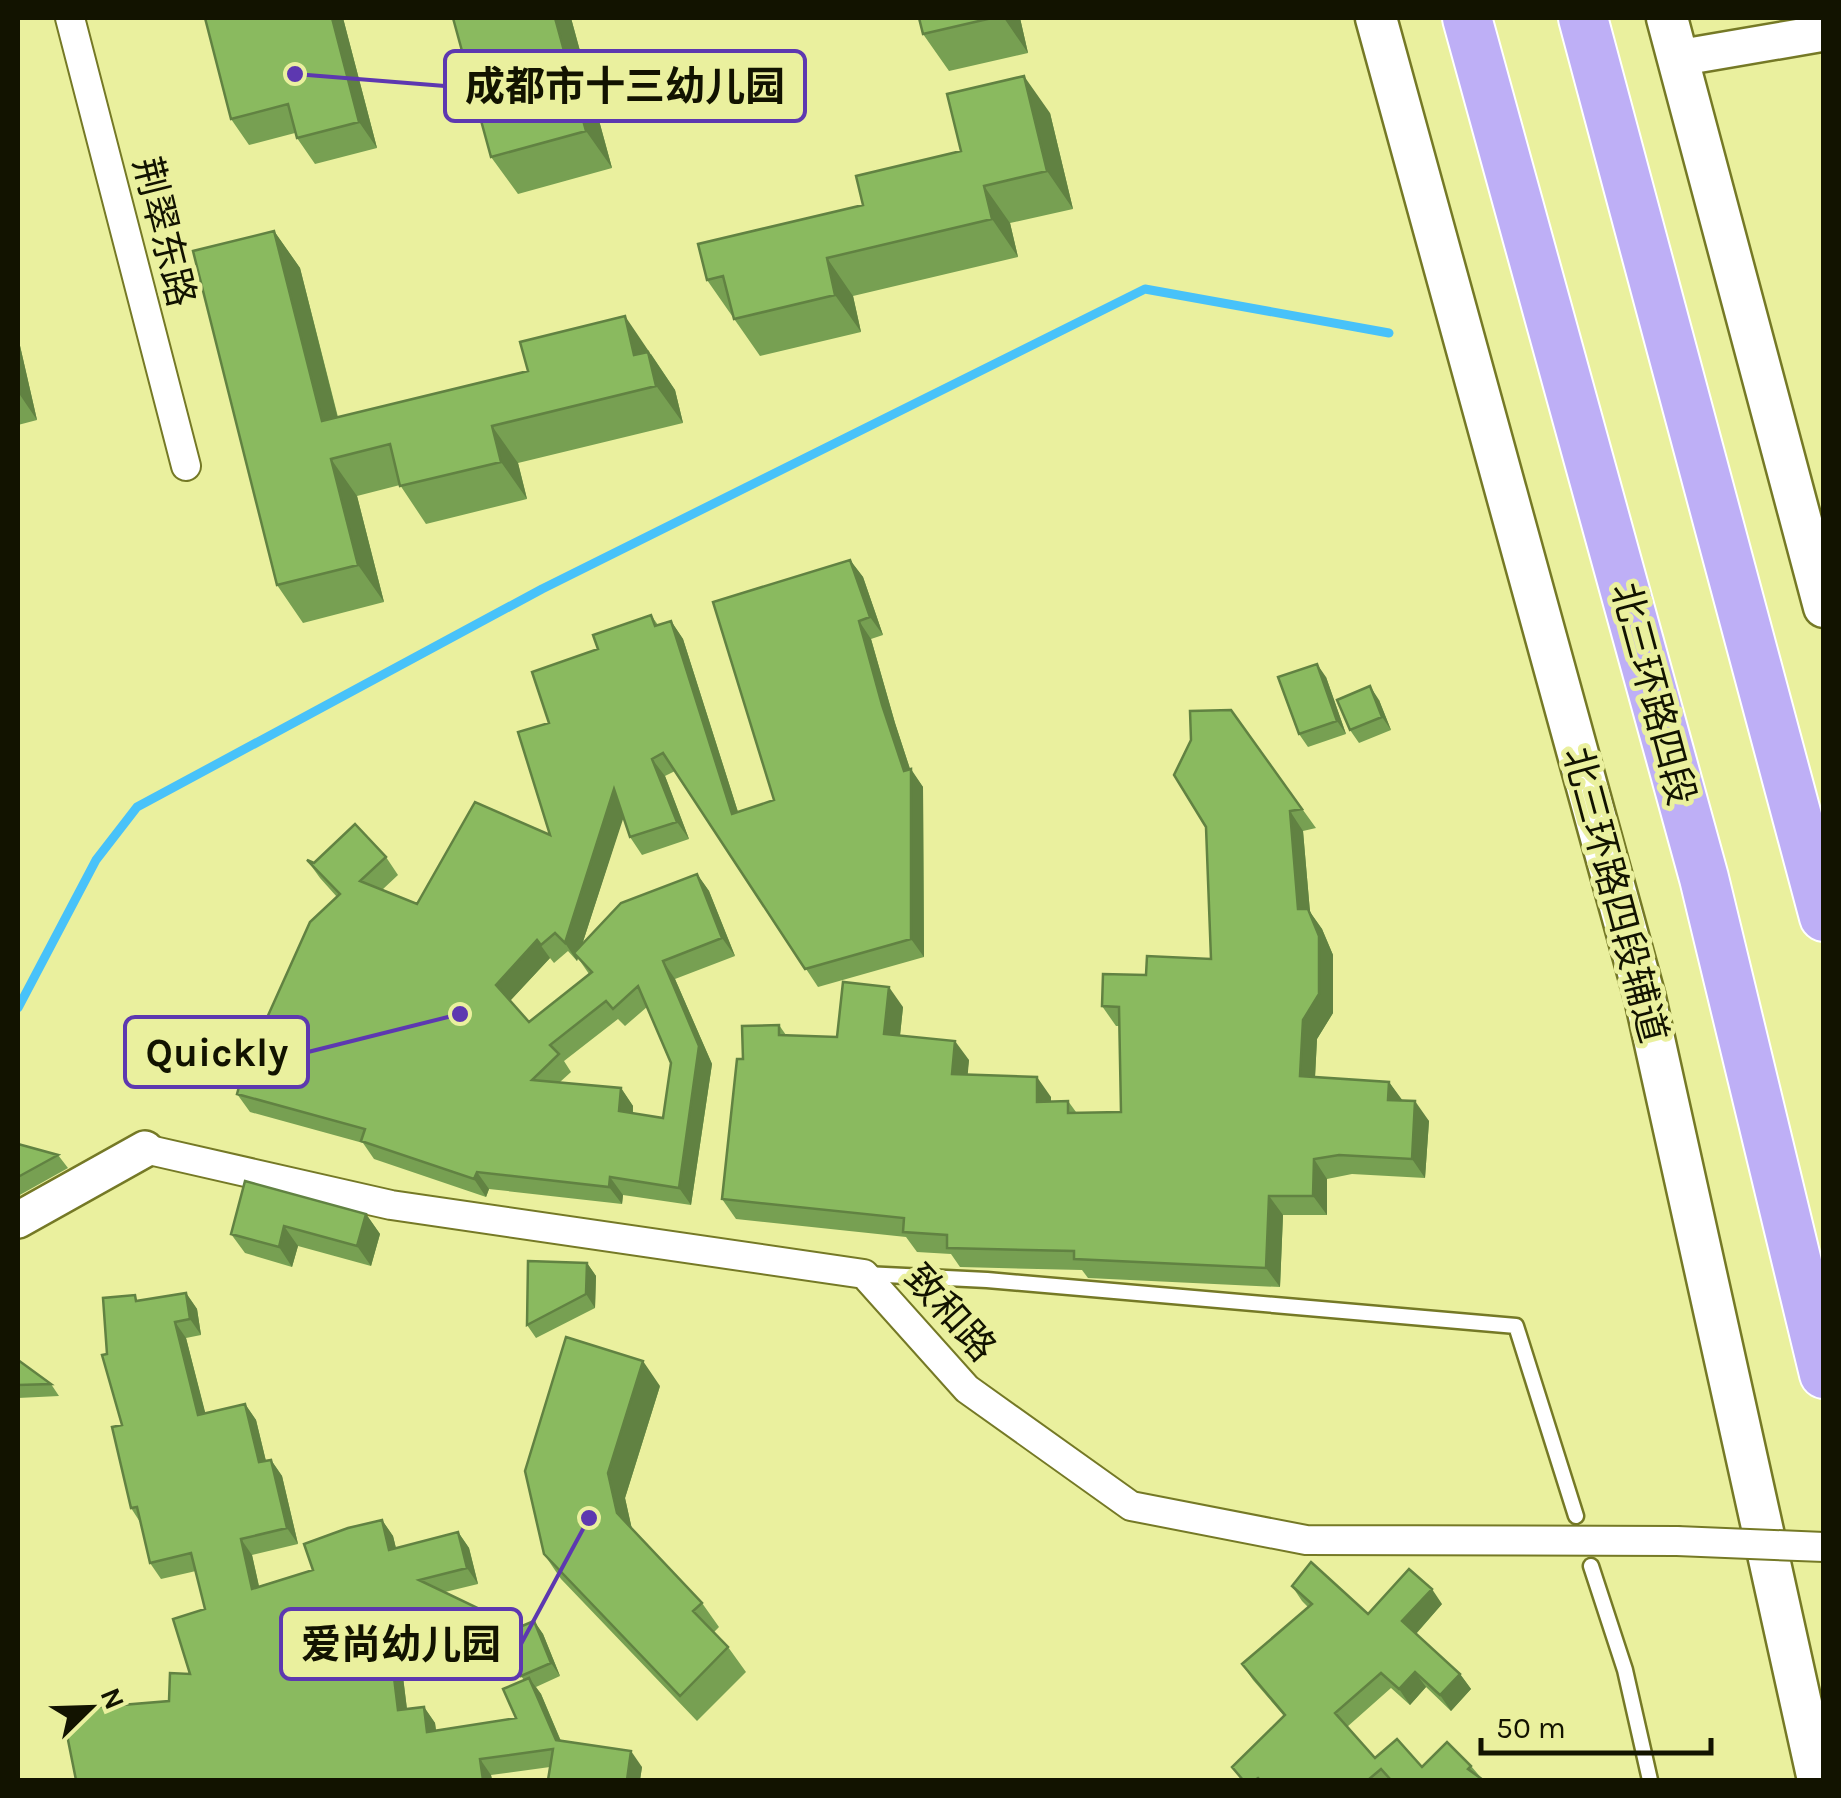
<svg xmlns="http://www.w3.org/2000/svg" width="1841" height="1798" viewBox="0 0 1841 1798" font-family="Karla,'Noto Sans SC',sans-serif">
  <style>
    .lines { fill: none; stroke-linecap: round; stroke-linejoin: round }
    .stream { stroke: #48c2f9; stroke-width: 9 }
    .service-casing { stroke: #757926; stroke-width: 19 }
    .minor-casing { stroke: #757926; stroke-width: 32 }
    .tertiary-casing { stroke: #757926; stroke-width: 40 }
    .secondary-casing { stroke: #757926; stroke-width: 45 }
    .trunk-casing { stroke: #fff; stroke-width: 52 }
    .service { stroke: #fff; stroke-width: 14 }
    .minor { stroke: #fff; stroke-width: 28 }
    .tertiary { stroke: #fff; stroke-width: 35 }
    .secondary { stroke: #fff; stroke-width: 40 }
    .trunk { stroke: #beaff6; stroke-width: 48 }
    .minor-bridge-casing { stroke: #757926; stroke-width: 32; stroke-linecap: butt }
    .minor-bridge { stroke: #fff; stroke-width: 28 }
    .wall { fill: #77a052; fill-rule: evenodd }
    .shaded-wall { fill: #618242 }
    .building { fill: #8aba5f; stroke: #618242; stroke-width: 2.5; fill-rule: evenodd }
    .labels { text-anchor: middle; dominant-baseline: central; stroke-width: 10; stroke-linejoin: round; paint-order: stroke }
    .street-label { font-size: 38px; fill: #121300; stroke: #eaf09e }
    .leader { fill: none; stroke: #5d38b0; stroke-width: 4 }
    .callout-dot { fill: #5d38b0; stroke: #eaf09e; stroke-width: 4 }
    .callout { fill: #eaf09e; stroke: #5d38b0; stroke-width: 4 }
    .callout-label { font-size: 40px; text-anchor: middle; font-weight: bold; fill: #121300 }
  </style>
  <rect width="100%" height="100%" fill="#eaf09e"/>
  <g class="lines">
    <path class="stream" d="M18 1008 96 860 137 807 542 589 1145 289 1389 333"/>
    <defs>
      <path id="service" d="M865 1274 987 1280 1516 1326 1576 1516
        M1591 1566 1625 1670 1650 1780"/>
      <path id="minor" d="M70 18 186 466
        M145 1149 391 1205 864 1274 967 1389 1131 1506 1306 1540 1677 1541"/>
      <path id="tertiary" d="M1678 58 1824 33
        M18 1220 145 1149"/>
      <path id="secondary" d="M1376 18 1645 998 1818 1780
        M1667 18 1824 607"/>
      <path id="trunk" d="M1467 18 1704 878 1824 1374
        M1583 18 1824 917"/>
    </defs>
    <use href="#service" class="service-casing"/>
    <use href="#minor" class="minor-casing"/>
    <use href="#tertiary" class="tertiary-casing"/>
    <use href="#secondary" class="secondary-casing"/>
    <use href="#trunk" class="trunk-casing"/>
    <use href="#service" class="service"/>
    <use href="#minor" class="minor"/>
    <use href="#tertiary" class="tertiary"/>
    <use href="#secondary" class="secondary"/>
    <use href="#trunk" class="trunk"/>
    <defs>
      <path id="minor-bridge" d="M1677 1541 1824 1547"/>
    </defs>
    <use href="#minor-bridge" class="minor-bridge-casing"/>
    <use href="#minor-bridge" class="minor-bridge"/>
  </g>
  <path class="wall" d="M205 18H343L377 148 315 164 297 138 295 133 249 145 231 119Z
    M571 18 612 168 518 194 491 157Z
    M919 18H1020L1028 53 949 71 923 34Z
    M1050 113 1073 209 1010 223 1018 257 853 296 861 332 760 356 707 280 863 205 961 151Z
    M274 231 300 268 338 417 651 354 675 390 683 423 518 463 527 499 426 524 400 485 357 496 384 602 303 623 277 585Z
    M18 337 37 420 18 425Z
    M850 560 863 577 883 635 871 639 895 723 910 769 923 787 924 957 818 987 675 771 665 776 689 839 642 855 630 837 623 817 582 945 697 874 709 891 735 956 675 979 712 1064 691 1205 623 1195 622 1204 489 1189 486 1197 374 1159 363 1143 250 1112 237 1094 266 1020 337 897 320 878 307 860 314 863 386 857 398 875 382 890 417 904 550 835 549 723 598 649 651 615 658 625 671 621 683 639 738 812 774 800ZM568 951 577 961 578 958 589 974 529 1022 510 1001 550 958 554 963ZM647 1007 671 1063 663 1118 633 1113V1106L621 1088 560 1082 571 1072 564 1061 618 1019 625 1026Z
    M1326 677 1346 734 1308 747 1299 734Z
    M1379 700 1391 730 1359 743 1350 730Z
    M1231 710 1316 828 1303 831 1310 912 1322 929 1333 955V1013L1317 1039 1315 1077 1389 1082 1402 1101 1429 1121 1425 1178 1352 1174 1327 1179V1215H1283L1280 1287 1088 1278 1082 1270 960 1267 951 1254 917 1252 906 1237 736 1219 722 1199 743 1059 779 1025 786 1035 837 1037 903 1007 900 1036 969 1060 967 1075 1051 1097V1102L1068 1101 1076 1112H1121L1119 1026H1116L1102 1006 1146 975 1211 959Z
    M18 1144 58 1155 68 1168 18 1196Z
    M366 1214 380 1234 371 1266 298 1246 292 1267 245 1253 231 1234Z
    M587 1263 596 1276 595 1308 536 1338 527 1325Z
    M186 1293 197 1309 201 1335 186 1338 205 1413 245 1404 256 1420 266 1461 271 1460 282 1476 298 1544 252 1555 259 1586 313 1570 382 1520 393 1536 396 1548 458 1532 469 1548 478 1584 445 1592 484 1611 495 1627 474 1672 459 1665 403 1677 407 1709 424 1707 435 1723 436 1730 516 1718 524 1680 521 1676 534 1621 543 1634 560 1676 536 1687 541 1694 561 1741 642 1767 640 1780H548L550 1767 491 1775 492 1780H76L169 1701 190 1674 205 1609 196 1571 161 1579 150 1563 140 1522 131 1508 122 1425 107 1354 139 1301Z
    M18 1360 51 1384 59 1396 18 1398Z
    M660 1386 625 1498 632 1530 702 1603 719 1627 714 1632 728 1647 746 1672 697 1721 561 1579 544 1554Z
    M1292 1586 1368 1614 1442 1604 1416 1634 1460 1674 1471 1689 1451 1711 1426 1687 1410 1705 1391 1688 1347 1727 1375 1758 1422 1767 1471 1766 1483 1780H1242L1232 1767 1284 1716 1253 1680 1242 1664 1308 1607 1302 1601Z"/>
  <path class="shaded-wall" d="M332 18H343L377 148 359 122Z
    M555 18H571L612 168 586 131Z
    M1004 18H1020L1028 53Z
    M1024 76 1050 113 1073 209 1047 171Z
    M984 186 1010 223 1018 257 992 219Z
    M274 231 300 268 347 455 322 421Z
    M827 258 853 296 861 332 835 295Z
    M625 316 675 390 683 423 634 355Z
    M18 337 37 420 18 392Z
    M492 426 518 463 527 499 501 462Z
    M331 459 357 496 384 602 358 565Z
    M850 560 863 577 883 635 870 617Z
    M671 621 683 639 744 831 732 814Z
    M859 621 871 639 895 723 911 772V769L923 787 924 957 911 939 904 771 882 705Z
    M1317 664 1326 677 1346 734 1337 721Z
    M1370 686 1379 700 1391 730 1382 717Z
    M652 759 665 776 689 839 677 822Z
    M614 789 627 807 578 957 574 953 578 958 577 961 565 943Z
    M1290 811 1303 831 1310 912 1322 929 1333 955V1013L1317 1039 1314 1096 1300 1076 1298 909Z
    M697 874 709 891 735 956 722 938Z
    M537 940 550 958 508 1003 496 985Z
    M663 961 675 979 712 1064 691 1205 679 1188 699 1046Z
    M889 987 903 1007 898 1054 884 1034Z
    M955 1041 969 1060 966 1094 952 1074Z
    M1037 1077 1051 1097 1050 1121 1037 1102Z
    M1389 1082 1403 1101 1388 1100Z
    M621 1088 633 1106 632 1128 619 1111Z
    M1415 1101 1429 1121 1425 1178 1412 1159Z
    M1314 1159 1327 1179V1215L1313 1196Z
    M477 1172 489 1189 486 1197 474 1179Z
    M610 1177 623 1195 622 1204 609 1187Z
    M1269 1196 1283 1215 1280 1287 1266 1268Z
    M366 1214 380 1234 371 1266 357 1246Z
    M284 1226 298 1246 292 1267 279 1247Z
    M587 1263 596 1276 595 1308 586 1294Z
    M186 1293 197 1309 201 1335 190 1319Z
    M175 1322 186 1338 210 1431 198 1415Z
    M643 1361 660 1386 625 1498 634 1538 617 1513 608 1473Z
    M245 1404 256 1420 270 1478 259 1462Z
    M271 1460 282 1476 298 1544 287 1528Z
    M382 1520 393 1536 400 1565 389 1550Z
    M458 1532 469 1548 478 1584 467 1568Z
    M241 1539 252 1555 263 1605 252 1589Z
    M1432 1589 1442 1604 1413 1637 1402 1621Z
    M484 1611 495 1627 474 1672 463 1656Z
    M534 1621 543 1634 560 1676 551 1663Z
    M392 1661 403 1677 409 1726 398 1710Z
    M1415 1672 1426 1687 1410 1705 1399 1689Z
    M1460 1674 1471 1689 1451 1711 1440 1695Z
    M529 1678 541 1694 567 1756 556 1740Z
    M424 1707 435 1723 438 1748 427 1732Z
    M631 1751 642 1767 640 1780H627Z
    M480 1759 491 1775 492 1780H483Z"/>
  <path class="building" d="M205 18H332L359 122 297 138 288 104 231 119Z
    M453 18H555L586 131 491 157Z
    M919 18H992L923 34Z
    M1024 76 1047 171 984 186 992 219 827 258 835 295 734 319 723 276 707 280 698 244 863 205 856 176 961 151 947 94Z
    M274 231 322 421 528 371 520 342 625 316 634 355 648 352 656 386 492 426 501 462 400 486 390 444 331 459 358 565 277 585 193 251Z
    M850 560 870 617 859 621 882 705 904 771 911 769V939L805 969 663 753 652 759 677 822 630 837 614 789 565 943 555 933 541 945 537 940 496 985 529 1022 592 972 574 953 621 903 697 874 722 938 663 961 699 1046 679 1188 610 1177 609 1187 477 1172 474 1179 361 1141 365 1129 237 1094 258 1018 266 1020 310 922 340 894 307 860 314 863 355 824 386 857 360 881 417 904 475 802 550 835 518 732 549 723 532 672 598 649 593 635 651 615 655 626 671 621 732 814 774 800 713 602ZM638 986 671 1063 663 1118 619 1111 621 1088 532 1080 559 1054 550 1045 606 1001 613 1009Z
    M1317 664 1337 721 1299 734 1278 677Z
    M1370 686 1382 717 1350 730 1337 700Z
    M1231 710 1302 809 1290 811 1298 909H1308L1319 936V994L1303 1020 1300 1076 1389 1082 1388 1100 1415 1101 1412 1159 1339 1155 1314 1159 1313 1196H1269L1266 1268 1074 1259V1251L947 1248V1235L903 1232 904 1218 722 1199 737 1059H743L742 1026 779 1025V1035L837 1037 843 982 889 987 884 1034 955 1041 952 1074 1037 1077V1102L1068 1101V1113L1121 1112 1119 1007 1102 1006 1103 974 1146 975 1147 956 1211 959 1206 827 1174 775 1191 740 1190 711Z
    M18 1144 58 1155 18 1177Z
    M245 1181 366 1214 357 1246 284 1226 279 1247 231 1234Z
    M528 1261 587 1263 586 1294 527 1325Z
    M186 1293 190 1319 175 1322 198 1415 245 1404 259 1462 271 1460 287 1528 241 1539 252 1589 313 1570 304 1544 348 1528 382 1520 389 1550 458 1532 467 1568 419 1580 484 1611 463 1656 448 1649 392 1661 398 1710 424 1707 427 1732 516 1718 503 1689 529 1678 556 1740 631 1751 627 1780H548L553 1749 480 1759 483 1780H76L62 1710 169 1701 170 1673 190 1674 173 1619 205 1609 191 1553 150 1563 137 1507 131 1508 112 1427 122 1425 102 1355 107 1354 103 1298 135 1295 136 1301Z
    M566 1337 643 1361 608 1473 617 1513 702 1603 693 1611 728 1647 680 1696 544 1554 525 1471Z
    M18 1360 51 1384 18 1385Z
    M1311 1562 1368 1614 1409 1569 1432 1589 1402 1621 1460 1674 1440 1695 1415 1672 1399 1689 1381 1673 1335 1713 1375 1758 1397 1739 1422 1767 1447 1742 1471 1766 1468 1769 1483 1780H1391L1381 1769 1368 1780H1260L1258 1778 1255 1780H1243L1232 1767 1285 1715 1242 1664 1312 1604 1292 1586Z
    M534 1621 551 1663 521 1676 503 1634Z"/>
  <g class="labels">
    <g class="street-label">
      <text transform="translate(164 232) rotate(76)">荆翠东路</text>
      <text transform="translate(1653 694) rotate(75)">北三环路四段</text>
      <text transform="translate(1615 895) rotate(75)">北三环路四段辅道</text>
      <text transform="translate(950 1313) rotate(48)">致和路</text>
    </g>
  </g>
  <path class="leader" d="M295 74L445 86M460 1014L308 1052M589 1518L521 1644"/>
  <g class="callout-dot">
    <circle cx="295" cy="74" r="10"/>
    <circle cx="460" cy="1014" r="10"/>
    <circle cx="589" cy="1518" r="10"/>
  </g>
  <g class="callout">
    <rect x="445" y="51" width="360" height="70" rx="10"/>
    <rect x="125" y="1017" width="183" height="70" rx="10"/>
    <rect x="281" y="1609" width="240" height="70" rx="10"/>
  </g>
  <g class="callout-label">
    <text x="625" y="100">成都市十三幼儿园</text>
    <text x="217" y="1066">Quickly</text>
    <text x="401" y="1658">爱尚幼儿园</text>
  </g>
  <rect width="1841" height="1798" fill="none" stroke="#121300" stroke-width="40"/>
  <g transform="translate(90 1708) rotate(67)" stroke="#eaf09e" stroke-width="8" paint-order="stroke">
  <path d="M0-8L18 38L0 25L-18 38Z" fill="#121300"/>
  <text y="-15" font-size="28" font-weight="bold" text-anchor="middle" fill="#121300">N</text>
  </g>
  <path d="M1481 1738v15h230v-15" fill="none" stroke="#121300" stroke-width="5"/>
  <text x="1496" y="1738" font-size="30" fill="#121300" stroke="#eaf09e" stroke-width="8" paint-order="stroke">50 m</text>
</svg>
